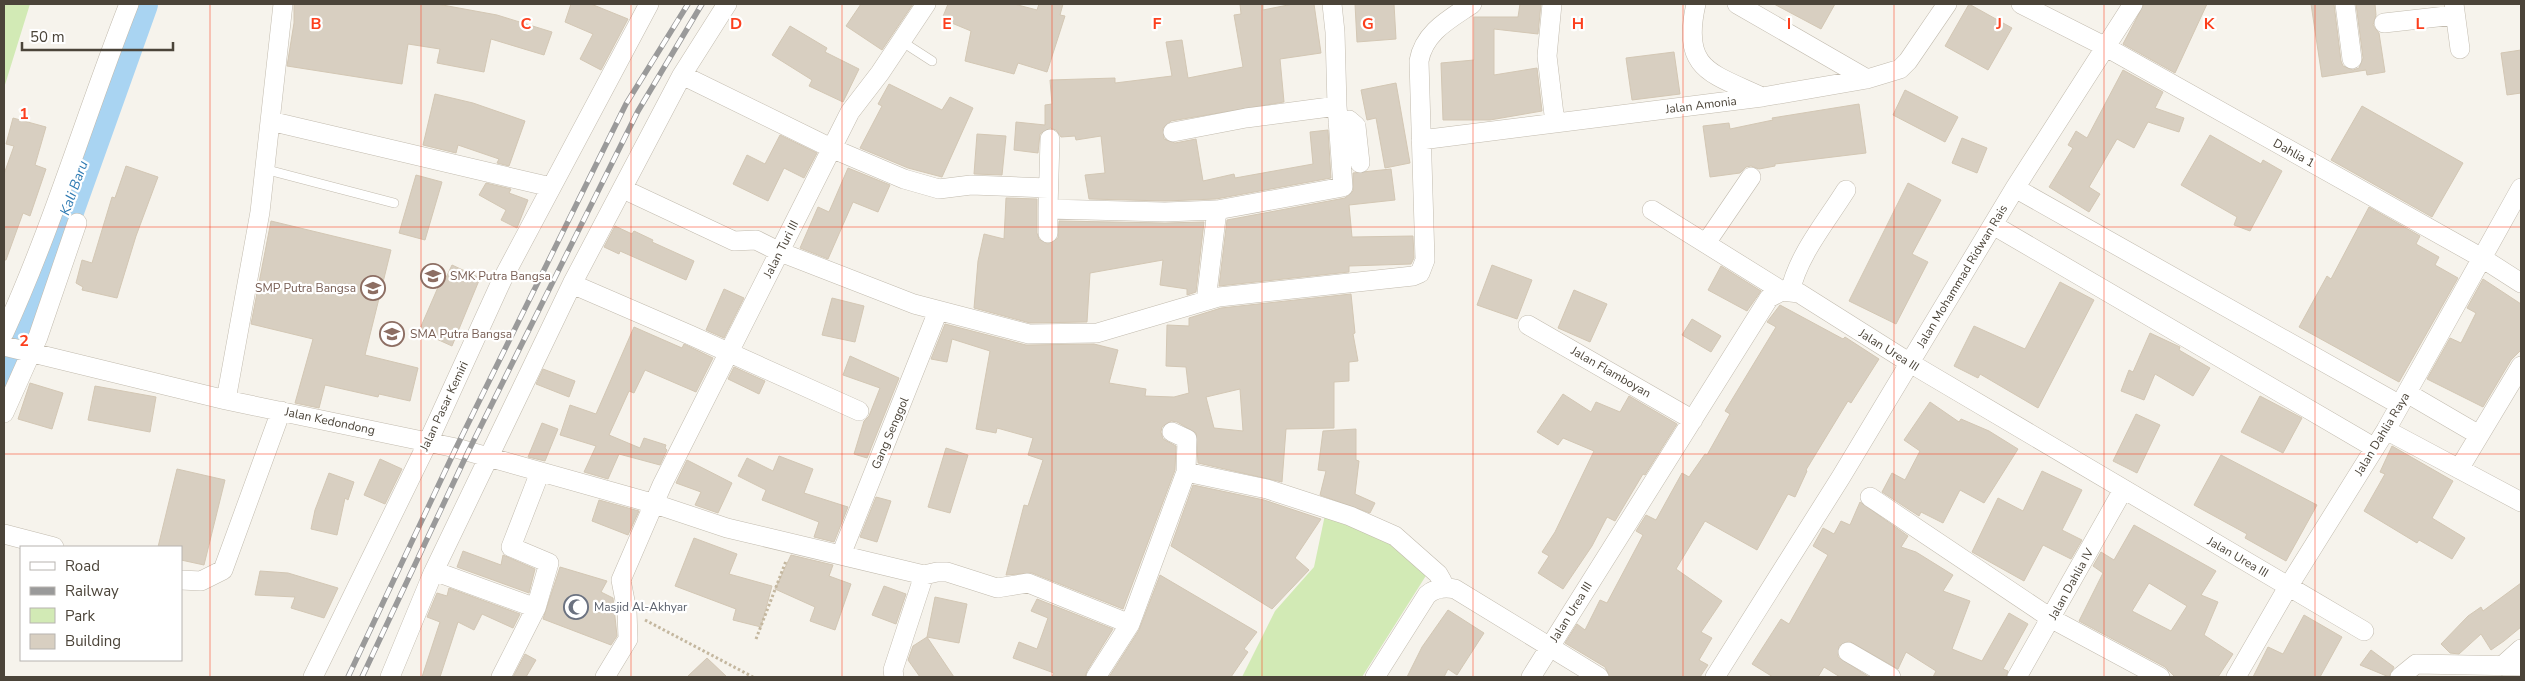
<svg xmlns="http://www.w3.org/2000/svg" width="2525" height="681" viewBox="0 0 2525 681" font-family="'Nunito Sans',sans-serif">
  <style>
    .green { fill: #d2eab5 }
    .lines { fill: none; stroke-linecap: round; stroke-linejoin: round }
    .river { stroke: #a9d4f2; stroke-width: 36 }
    .building { fill: #d8cfc1; stroke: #d3c7b4; fill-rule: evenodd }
    .lane-casing { stroke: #c2bbae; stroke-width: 10 }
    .street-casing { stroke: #c2bbae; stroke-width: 20 }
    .path { stroke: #c4b79f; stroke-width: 3; stroke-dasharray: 2.5 2.5; stroke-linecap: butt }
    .lane { stroke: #fff; stroke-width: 9 }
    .street { stroke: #fff; stroke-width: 19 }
    .rail-casing { stroke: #9a9a9a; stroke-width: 5.5 }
    .rail { stroke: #fff; stroke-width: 4; stroke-dasharray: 11; stroke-linecap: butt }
    .grid { fill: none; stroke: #fc3f1d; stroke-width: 1; stroke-opacity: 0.55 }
    .labels { text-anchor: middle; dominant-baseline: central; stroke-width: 4.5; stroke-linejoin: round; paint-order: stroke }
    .street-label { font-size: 12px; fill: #4b4439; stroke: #fff }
    .education-label { font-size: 12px; fill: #785e54; stroke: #fff; text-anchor: start }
    .worship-label { font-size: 12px; fill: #5b616d; stroke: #fff; text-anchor: start }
    .water-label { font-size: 14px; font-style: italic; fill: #2e7ab2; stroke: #fff }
    .grid-label { font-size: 16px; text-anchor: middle; font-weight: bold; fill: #fc3f1d; stroke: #fff; stroke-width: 4.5; stroke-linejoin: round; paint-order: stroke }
  </style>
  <rect width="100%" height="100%" fill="#f6f3ec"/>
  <path class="green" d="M4 4H30L4 88Z
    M1326 510 1380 529 1427 574 1362 677H1242L1275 611 1314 567Z"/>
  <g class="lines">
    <path class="river" d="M4 371 26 323 140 4"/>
  </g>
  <path class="building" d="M294 4H437L497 15 552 32 544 55 491 39 484 72 437 63 440 49 408 44 402 84 287 66 294 23Z
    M571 4H591L628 19 601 70 580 59 593 34 565 22Z
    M861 4H913L882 50 846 26Z
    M948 4H1014L1037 10 1039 4H1063L1060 15 1065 16 1047 72 1018 63 1014 74 965 61 971 31 942 19Z
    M1240 4H1263V10L1293 4H1314L1321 53 1280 59 1284 102 1171 121 1163 128 1164 139 1175 143 1196 139 1203 181 1234 174 1235 178 1313 164 1310 132 1328 130 1331 178 1216 199 1165 201 1089 199 1085 175 1105 173 1101 136 1076 140 1075 136 1061 137 1056 130 1050 128 1040 134 1038 153 1014 150 1016 122 1045 125V105L1052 104 1050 80 1115 78V83L1172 76 1166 42 1182 40 1188 78 1243 67 1234 15 1241 14Z
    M1355 4H1394L1396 39 1357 42Z
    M1520 4H1541L1538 34 1494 29V75L1537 68 1542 111 1490 120H1443L1441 63 1474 60V17H1518Z
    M1774 4H1835L1821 29Z
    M1969 4 2012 28 1988 70 1945 46Z
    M2144 4H2207L2175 73 2123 44Z
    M2311 4H2334L2341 61 2343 66 2353 70 2359 68 2363 58 2356 4H2375L2376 15 2373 25 2379 33 2385 72 2367 75 2366 70 2322 77Z
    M790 26 827 48 825 52 859 69 843 102 809 86 812 80 772 55Z
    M2521 50V93L2507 95 2501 53Z
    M1674 52 1680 94 1632 100 1626 58Z
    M2123 70 2163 92 2155 108 2184 118 2179 132 2148 122 2134 148 2117 139 2089 187 2100 194 2089 212 2049 187 2073 148 2068 145 2076 131 2087 138Z
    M1396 83 1410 163 1385 168 1376 118 1367 120 1361 90Z
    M889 84 942 110 950 97 973 108 942 177 908 168 860 148 882 106 878 104Z
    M1905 90 1958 117 1945 142 1893 115Z
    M435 94 473 103 525 121 509 166 497 163 499 159 458 145 456 153 423 145Z
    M1859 104 1866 153 1775 164V166L1759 169 1751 166 1746 167 1740 173 1710 177 1703 126 1729 123 1730 129 1773 120 1772 118Z
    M2362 106 2463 163 2432 217 2331 160Z
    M13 118 46 127 35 165 46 169 30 216 23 213 6 260H4V174L14 146 6 144Z
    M977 134 1006 136 1002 175 974 174Z
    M780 135 817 153 804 178 784 168 768 201 733 184 747 155 765 164Z
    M2210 135 2261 164 2263 160 2282 171 2250 231 2234 225 2237 217 2181 185Z
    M1962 138 1987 148 1977 173 1952 163Z
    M126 166 158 177 136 236 117 298 82 290 83 287 76 283 82 260 92 263 112 197 115 198Z
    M848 168 890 185 878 212 853 202 828 259 800 248 818 207 829 212Z
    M1391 169 1395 200 1349 205 1352 237 1413 236 1414 258 1411 264 1349 266V272L1219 286 1227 220 1345 198 1353 191V173Z
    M416 175 442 182 425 240 399 233Z
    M486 183 511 189 509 193 528 200 517 228 501 220 506 210 479 195Z
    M1908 183 1941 200 1912 254 1928 262 1896 324 1849 301Z
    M1006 198 1037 199V233L1039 239 1048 244 1058 238 1059 221 1165 223 1204 222 1196 292 1187 295V289L1160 285 1163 260 1090 273 1087 322 1030 323 974 308 978 261 984 234 1004 239Z
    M2369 207 2420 236 2416 244 2439 257 2435 265 2458 278 2399 382 2299 327 2327 276 2331 279Z
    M271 221 391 250 365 355 418 368 410 401 379 394 378 397 325 385 319 408 295 403 313 339 251 324Z
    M615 226 632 234 634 231 653 240 652 242 694 261 686 280 620 251 619 254 604 247Z
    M452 265 480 278 452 346 419 331 439 285 442 286Z
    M1492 265 1532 280 1517 319 1477 305Z
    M1721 266 1761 291 1747 311 1708 290Z
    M2483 279 2521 304V350L2511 360 2483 407 2427 379 2450 338 2461 343 2476 313 2467 308Z
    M2060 282 2094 300 2038 408 1980 374 1978 378 1954 366 1974 326 2025 349Z
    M724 289 744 298 724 338 706 330Z
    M1574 290 1607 304 1590 342 1558 328Z
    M1351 294 1355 333 1353 334 1358 361 1349 362V381L1334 382V428L1286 429 1282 482 1198 463 1196 433 1177 422 1171 421 1162 427 1161 432 1163 439 1176 446 1175 470 1123 609 1032 573 1006 575 1024 505 1028 506 1043 460 1028 455 1033 438 997 428 996 433 976 429 990 351 952 339 947 362 931 359 945 324 1026 345 1094 344 1118 350 1109 383 1146 389 1145 396 1174 397 1189 393 1186 367 1166 366 1167 325 1189 326V318L1221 308ZM1240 389 1243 431 1214 428 1206 397Z
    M832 298 864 306 855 342 822 335Z
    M1780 305 1843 339 1845 337 1879 359 1851 403 1848 401 1806 470 1807 471 1795 497 1788 494 1757 550 1705 521 1676 569 1722 601 1701 632 1712 638 1699 660 1708 665 1700 677H1610L1605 667 1565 643 1577 624 1585 630 1600 600 1607 603 1643 535 1636 531 1646 515 1656 520 1682 473 1689 477 1705 454 1707 455 1730 414 1725 411 1776 327 1767 322Z
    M1692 319 1721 336 1711 352 1682 335Z
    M634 327 682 348 684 344 713 358 696 392 645 370 634 393 629 391 609 435 640 448 644 438 666 445 665 448 667 450 660 465 619 454 608 479 584 472 596 446 560 435 570 405 596 414Z
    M2150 333 2180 347 2179 350 2210 368 2193 396 2155 374 2144 400 2121 391 2129 370 2133 372Z
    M850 356 899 378 867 458 854 454 864 421 869 416 880 388 843 375Z
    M734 367 765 381 759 394 728 379Z
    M543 369 575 381 569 397 536 384Z
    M30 383 63 393 52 429 18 419Z
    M95 386 156 397 150 432 88 420Z
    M1563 394 1591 412 1596 402 1620 412 1629 396 1677 424 1645 475 1643 474 1615 521 1607 517 1592 546 1563 589 1538 573 1549 556 1542 552 1555 532 1594 451 1563 438 1558 445 1537 432Z
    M2260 396 2302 418 2283 453 2241 432Z
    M1930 402 1959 422 1961 419 1989 431 2018 449 1984 503 1960 490 1943 523 1921 512 1919 516 1882 492 1892 473 1905 480 1920 451 1904 440Z
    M2136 414 2160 425 2137 473 2113 461Z
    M542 423 558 429 545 461 528 457Z
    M1356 429V460L1359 461 1355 494 1375 503 1370 513 1320 495 1326 471 1318 470 1323 431Z
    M2392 446 2453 481 2432 518 2465 538 2452 559 2419 540 2417 543 2364 511 2385 474 2380 472Z
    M946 448 968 455 950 513 928 507Z
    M2221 455 2317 505 2286 561 2245 538 2247 534 2194 505Z
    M779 456 813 469 804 493 848 507 834 542 814 537 819 522 762 500 766 490 738 476 747 458 773 471Z
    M380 459 402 469 385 504 364 495Z
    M687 460 732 483 718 513 695 505 701 492 676 483Z
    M177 469 225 480 204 565 181 560V547H158Z
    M2042 471 2082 490 2062 530 2082 540 2071 559 2043 545 2024 581 1972 552 1998 498 2023 511Z
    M329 473 354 482 348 500 345 498 337 535 311 529 315 510Z
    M1193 485 1264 500 1321 519 1295 558 1309 570 1272 609 1171 546Z
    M876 497 891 501 877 542 860 537Z
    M599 500 639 511 628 535 592 521Z
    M1860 502 1908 536 1901 547 1916 552 1953 575 1943 591 1970 601 1952 649 1982 661 2009 613 2028 624 2003 669 2008 671 2006 677H1933L1936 671 1906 652 1898 669 1849 641 1839 646 1838 657 1869 677H1840L1824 667 1818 677H1773L1752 664 1781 619 1789 624 1828 555 1813 546 1823 528 1834 534 1841 521 1850 525Z
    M2134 525 2216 571 2201 595 2218 602 2204 635 2233 654 2218 677H2175L2165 667 2079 621 2103 573 2093 566 2101 552 2114 560ZM2149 583 2187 606 2171 631 2132 611Z
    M694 538 737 554 729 574 772 586 761 627 733 620 736 609 675 586Z
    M463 551 501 565 503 555 535 569 529 593 457 567Z
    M791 555 833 565 829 576 851 584 835 630 810 621 815 607 775 589Z
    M560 567 607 581 601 592 613 598 617 636 611 645 543 619Z
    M260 571 288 573 338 588 324 618 291 608 295 597 255 595Z
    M1160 575 1257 632 1244 649 1248 652 1231 677H1109L1139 630Z
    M2521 583V627L2504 641 2491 650 2481 634 2459 654 2450 653 2441 644 2468 616 2481 607 2483 611Z
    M884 586 906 594 896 624 872 615Z
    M449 588 520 614 513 628 482 614 474 630 458 622 440 677H422L440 622 427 617 437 593 447 596Z
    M935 597 967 604 959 643 927 637Z
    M1037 599 1113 629 1087 671 1085 677H1052L1054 673 1013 658 1019 642 1037 649 1048 618 1031 611Z
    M1448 610 1484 633 1457 675 1448 669 1444 677H1407L1422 647Z
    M2304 615 2342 637 2320 677H2253L2268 647 2283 654Z
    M927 637 954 677H920L908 660 913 646Z
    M2371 650 2394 667 2389 677 2360 665Z
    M525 654 536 660 526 677H513Z
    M707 658 727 677H687Z"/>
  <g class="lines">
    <defs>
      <path id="lane" d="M901 41 932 61
        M264 169 394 203"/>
      <path id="street" d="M1552 4 1547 56 1555 123
        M1696 4C1681 70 1711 73 1762 97
        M1737 4 1867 79
        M2021 4 2106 47 2482 258 2521 283
        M2345 4 2352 59
        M2454 4 2460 49
        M2384 23 2455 15
        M682 75 831 148 904 179 939 189 971 185 1048 188
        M270 121 551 187
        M1338 122 1349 120 1356 126 1360 163
        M1173 132 1246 118 1337 106 1335 32 1332 4
        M1050 139 1048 209 1165 212 1217 210 1343 187 1337 106
        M1421 140 1762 97 1867 79 1900 69 1908 61 1947 4
        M2015 188 2400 405
        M623 189 734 241 756 240 780 252 914 304 1029 334 1097 333 1219 297 1413 276 1420 273 1425 260 1419 61C1424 32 1450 19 1472 4
        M1652 210 1782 291
        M1993 225 2375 448
        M1048 233V209
        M1706 243 1751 177
        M572 284 690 335 859 411
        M1790 292C1798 255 1826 222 1846 190
        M1206 301 1217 210
        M1528 325 1693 420
        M4 333C53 226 86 113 129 4
        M4 346 226 400 456 448 655 504 727 528 924 575 937 572H947L997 588 1028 583 1130 624 1096 677
        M2407 393 2479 435
        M226 400 260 212 283 4
        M4 413 38 337 77 223
        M2386 430 2521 502
        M1172 432 1187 439 1186 472
        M2459 469 2521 366
        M1870 497 2052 619 2160 677
        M4 534 54 547
        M841 555 938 311
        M434 571 536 608
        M181 580 201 581 223 570 281 411
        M1130 624 1186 472 1267 489 1350 516 1395 536 1438 574 1442 581 1439 589
        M1848 652 1891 677
        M2502 666 2521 649
        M313 677 428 442 502 280 649 4
        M390 677 433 573 572 284 682 75 727 4
        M501 677 536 608 549 563 511 547 540 472
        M605 677 628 639 627 611 621 580 662 485 850 112 880 73 926 4
        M894 677 893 670 924 575
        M1375 677 1427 595C1435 588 1445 587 1455 589L1599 677
        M1531 677 1769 298 1782 291 1799 293 1910 363 2364 631
        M1715 677 1841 477 2015 188 2133 4
        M2017 677 2123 490
        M2236 677 2288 587 2386 430 2521 188
        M2400 677 2416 664 2521 666"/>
    </defs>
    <use href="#lane" class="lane-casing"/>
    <use href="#street" class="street-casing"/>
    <path class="path" d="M645 620 753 677
      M756 639 786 561"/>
    <use href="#lane" class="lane"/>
    <use href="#street" class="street"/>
    <defs>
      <path id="rail" d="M348 677 456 448 626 104 688 4
        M362 677 468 452 638 111 702 4"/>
    </defs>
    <use href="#rail" class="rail-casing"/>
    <use href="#rail" class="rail"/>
  </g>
  <path class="grid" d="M210 4V677M421 4V677M631 4V677M842 4V677M1052 4V677M1262 4V677M1473 4V677M1683 4V677M1894 4V677M2104 4V677M2315 4V677M4 227H2521M4 454H2521"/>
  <defs>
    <symbol id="school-ring" viewBox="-11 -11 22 22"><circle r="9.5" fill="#fff" stroke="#8d6e63" stroke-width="1.5"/><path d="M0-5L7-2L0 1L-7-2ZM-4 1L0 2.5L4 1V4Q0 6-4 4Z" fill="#8d6e63"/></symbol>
    <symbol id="mosque-ring" viewBox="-11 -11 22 22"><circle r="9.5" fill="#fff" stroke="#6b7280" stroke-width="1.5"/><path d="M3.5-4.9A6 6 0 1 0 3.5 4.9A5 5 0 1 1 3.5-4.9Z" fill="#6b7280"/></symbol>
  </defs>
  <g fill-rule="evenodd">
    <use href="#school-ring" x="419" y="262" width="28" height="28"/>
    <use href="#school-ring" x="359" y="274" width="28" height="28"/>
    <use href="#school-ring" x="378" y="320" width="28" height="28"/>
    <use href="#mosque-ring" x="562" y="593" width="28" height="28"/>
  </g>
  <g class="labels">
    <g class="street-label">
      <text transform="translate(1701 105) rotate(-7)">Jalan Amonia</text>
      <text transform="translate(2294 153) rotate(29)">Dahlia 1</text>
      <text transform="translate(781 249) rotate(-63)">Jalan Turi III</text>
      <text transform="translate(1962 276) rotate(-59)">Jalan Mohammad Ridwan Rais</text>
      <text transform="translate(1889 350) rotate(32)">Jalan Urea III</text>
      <text transform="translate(1611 372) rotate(30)">Jalan Flamboyan</text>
      <text transform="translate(444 406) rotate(-65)">Jalan Pasar Kemiri</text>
      <text transform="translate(330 421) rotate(12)">Jalan Kedondong</text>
      <text transform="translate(890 433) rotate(-67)">Gang Senggol</text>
      <text transform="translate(2382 434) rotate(-59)">Jalan Dahlia Raya</text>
      <text transform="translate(2238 557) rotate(30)">Jalan Urea III</text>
      <text transform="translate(2071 584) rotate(-61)">Jalan Dahlia IV</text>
      <text transform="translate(1571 612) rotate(-58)">Jalan Urea III</text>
    </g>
    <g class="education-label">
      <text x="450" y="276">SMK Putra Bangsa</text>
      <text x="356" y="288" text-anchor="end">SMP Putra Bangsa</text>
      <text x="410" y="334">SMA Putra Bangsa</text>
    </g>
    <g class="worship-label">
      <text x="594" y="607">Masjid Al-Akhyar</text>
    </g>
    <g class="water-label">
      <text transform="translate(74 188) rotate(-70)">Kali Baru</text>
    </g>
  </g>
  <g class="grid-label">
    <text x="316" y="29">B</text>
    <text x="526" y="29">C</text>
    <text x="736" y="29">D</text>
    <text x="947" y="29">E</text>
    <text x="1157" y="29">F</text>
    <text x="1368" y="29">G</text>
    <text x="1578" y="29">H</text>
    <text x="1789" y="29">I</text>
    <text x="1999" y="29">J</text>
    <text x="2209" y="29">K</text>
    <text x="2420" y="29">L</text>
    <text x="24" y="119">1</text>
    <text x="24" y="346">2</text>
  </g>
  <rect width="2525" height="681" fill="none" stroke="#4b4439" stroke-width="10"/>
  <rect x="20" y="546" width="162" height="115" fill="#ffffff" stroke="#b7b4b0"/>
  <rect x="30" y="562" width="25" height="8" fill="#ffffff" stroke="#b7b4b0"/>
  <text x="65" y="571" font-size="15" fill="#4b4439">Road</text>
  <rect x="30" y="587" width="25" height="8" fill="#9a9a9a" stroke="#b7b4b0"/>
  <text x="65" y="596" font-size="15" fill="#4b4439">Railway</text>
  <rect x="30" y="608" width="25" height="15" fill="#d2eab5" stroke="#b7b4b0"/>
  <text x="65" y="621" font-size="15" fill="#4b4439">Park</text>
  <rect x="30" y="634" width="25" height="15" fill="#d8cfc1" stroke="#b7b4b0"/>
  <text x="65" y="646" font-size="15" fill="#4b4439">Building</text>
  <path d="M22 42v8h151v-8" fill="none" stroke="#4b4439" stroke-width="2.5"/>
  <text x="30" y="42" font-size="15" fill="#4b4439" stroke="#ffffff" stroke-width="4" paint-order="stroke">50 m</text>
</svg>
